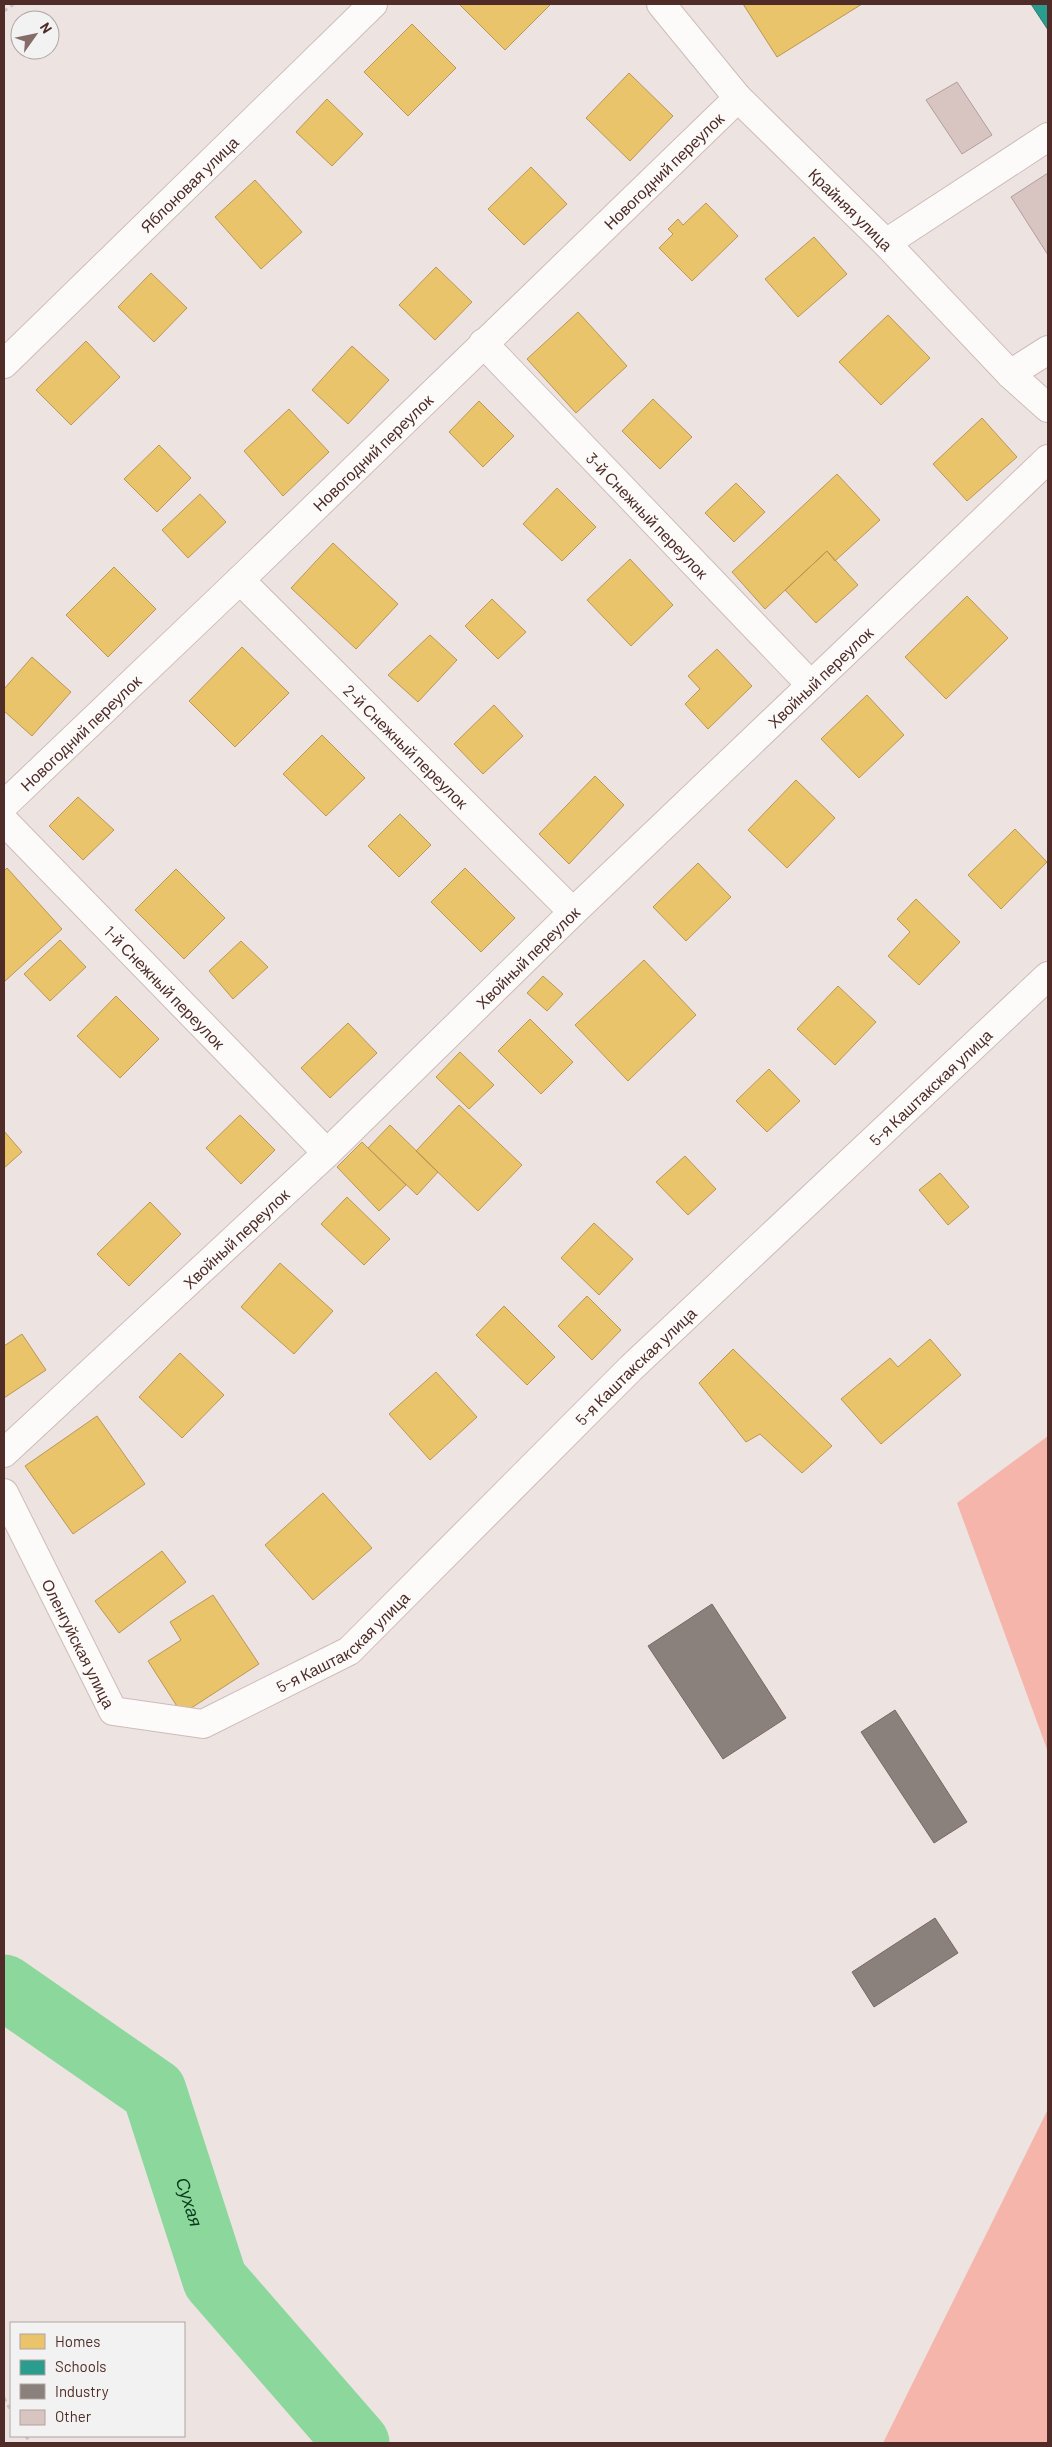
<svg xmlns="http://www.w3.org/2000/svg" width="1052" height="2447" viewBox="0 0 1052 2447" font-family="Barlow,sans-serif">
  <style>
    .green { fill: #f6b5aa }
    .homes { fill: #e9c46a; stroke: #bb9656 }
    .schools { fill: #2a9d8f; stroke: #357b70 }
    .industry { fill: #8a817c; stroke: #786862 }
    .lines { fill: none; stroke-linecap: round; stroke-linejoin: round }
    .river { stroke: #8bd79c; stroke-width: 65 }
    .building { fill: #d8c4c0; stroke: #b09e9b }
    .minor-casing { stroke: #cfbbb8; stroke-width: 30 }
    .path { stroke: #ccc4c3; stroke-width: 3; stroke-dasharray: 4 4; stroke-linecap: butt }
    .minor { stroke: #fcfbfa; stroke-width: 28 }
    .labels { text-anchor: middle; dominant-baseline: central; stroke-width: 5; stroke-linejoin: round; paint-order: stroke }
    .street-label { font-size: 16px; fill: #4f2c27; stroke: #f2f2f2 }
    .water-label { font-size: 18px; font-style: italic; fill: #0a3a19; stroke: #f2f2f2 }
  </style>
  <rect width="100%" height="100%" fill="#ede4e1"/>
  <path class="green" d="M1048 1436V1752L957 1503Z
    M1048 2109V2443H883Z"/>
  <path class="homes" d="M459 4H551L505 50Z
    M743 4H862L777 57Z
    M412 24 456 68 408 116 364 72Z
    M629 73 673 116 630 161 586 118Z
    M327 99 363 134 332 166 296 132Z
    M531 167 567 204 524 245 488 209Z
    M255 180 302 232 261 269 215 217Z
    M706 203 738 236 692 281 659 248 673 234 668 229 678 219 683 225Z
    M814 237 847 274 798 317 765 279Z
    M436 267 472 302 435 340 399 305Z
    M151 273 187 308 154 342 118 307Z
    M578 312 627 366 576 413 527 359Z
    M888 315 930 358 881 405 839 362Z
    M86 341 120 377 71 425 36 390Z
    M352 346 389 380 348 424 312 390Z
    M653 399 692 437 660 469 622 431Z
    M479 401 514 436 483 467 449 432Z
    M289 409 329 452 283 496 244 451Z
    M982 418 1017 457 967 501 933 464Z
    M159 445 191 478 157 512 124 479Z
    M837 474 880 520 835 561 827 551 765 609 732 572Z
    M736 483 765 512 734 542 705 513Z
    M557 488 596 527 562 561 523 524Z
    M200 494 226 522 188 558 162 530Z
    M333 543 398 604 356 649 291 588Z
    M827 551 858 585 816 623 785 590Z
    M630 559 673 605 631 646 587 600Z
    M114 567 156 609 108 657 66 615Z
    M967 596 1008 638 946 699 905 657Z
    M492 599 526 632 498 659 465 626Z
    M430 635 457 660 418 702 388 675Z
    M242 647 289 693 235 747 189 701Z
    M717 649 752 686 708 729 685 704 700 689 688 676Z
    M32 657 71 692 32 736 4 711V689Z
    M867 695 904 735 859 778 821 739Z
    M494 705 523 736 483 774 454 744Z
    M322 735 365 778 326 816 283 774Z
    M595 776 624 805 569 864 539 834Z
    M796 780 835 818 787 868 748 830Z
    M78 797 114 830 83 860 49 826Z
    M400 814 431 845 399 877 368 846Z
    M1015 829 1047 862 1001 909 968 875Z
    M698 863 731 897 686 941 653 907Z
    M7 868 62 929 4 982V871Z
    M465 868 515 918 481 952 431 902Z
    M176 869 225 918 184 959 135 910Z
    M916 899 960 942 919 985 888 956 910 932 897 919Z
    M60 940 86 967 50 1001 24 974Z
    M241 941 268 967 233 999 209 971Z
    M644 960 696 1015 628 1081 575 1025Z
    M543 976 563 994 547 1011 527 993Z
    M838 986 876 1022 835 1065 797 1029Z
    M116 996 159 1039 120 1078 77 1036Z
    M530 1019 573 1062 541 1094 498 1051Z
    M348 1023 377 1053 330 1098 301 1068Z
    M460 1052 494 1085 469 1109 436 1077Z
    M769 1069 800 1101 767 1132 736 1101Z
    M459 1105 522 1165 478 1211 416 1151Z
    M240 1115 275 1150 241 1184 206 1148Z
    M390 1125 438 1172 417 1195 368 1148Z
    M4 1131 22 1152 4 1168Z
    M362 1142 406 1185 379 1211 337 1167Z
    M685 1156 716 1189 688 1215 656 1182Z
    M940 1173 969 1207 948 1225 919 1190Z
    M347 1197 390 1239 364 1265 321 1224Z
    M150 1202 181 1234 129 1286 97 1254Z
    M594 1223 633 1259 599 1295 561 1258Z
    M280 1263 333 1311 294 1354 241 1307Z
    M587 1296 621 1330 592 1360 558 1326Z
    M504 1306 555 1357 527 1385 476 1335Z
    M22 1334 46 1370 4 1398V1346Z
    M930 1339 961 1375 881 1444 841 1399 890 1358 898 1367Z
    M733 1349 832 1446 802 1473 760 1434 746 1442 699 1383Z
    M180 1353 224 1395 182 1438 139 1397Z
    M436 1372 477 1417 430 1460 389 1414Z
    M97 1416 145 1484 73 1534 25 1466Z
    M323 1493 372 1548 313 1600 265 1545Z
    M162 1551 186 1582 119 1633 95 1601Z
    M213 1595 259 1664 182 1714 148 1661 181 1640 170 1622Z"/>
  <path class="schools" d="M1031 4H1048V30Z"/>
  <path class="industry" d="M712 1604 786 1718 723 1759 648 1646Z
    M895 1710 967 1822 934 1843 861 1732Z
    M935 1918 958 1953 874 2007 852 1972Z"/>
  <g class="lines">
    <path class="river" id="s1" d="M4 1987 154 2091 215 2280 357 2443"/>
  </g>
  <path class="building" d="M957 82 992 135 962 154 926 100Z
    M1048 173V255L1011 197Z"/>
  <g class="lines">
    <defs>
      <g id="minor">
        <path id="s2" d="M661 4 738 98 886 243 1010 374 1048 408"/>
        <path d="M886 243 1048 137"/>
        <path id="s3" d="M483 343 811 685"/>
        <path id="s4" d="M4 364 373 4"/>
        <path d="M1010 374 1048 350"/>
        <path id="s5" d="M240 580 573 912"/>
        <path id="s6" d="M4 805 240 580 738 98"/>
        <path id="s7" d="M4 821 327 1153"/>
        <path id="s8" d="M4 1453 327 1153 573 912 1048 459"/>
        <path id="s9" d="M4 1493 113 1711 203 1724 349 1651 631 1368 1048 976"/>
      </g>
    </defs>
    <use href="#minor" class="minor-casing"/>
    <path class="path" d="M4 11 14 4
      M4 2398 11 2411
      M26 2436 30 2443"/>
    <use href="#minor" class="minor"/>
  </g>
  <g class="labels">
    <g class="street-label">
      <text stroke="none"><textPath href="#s6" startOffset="915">Новогодний переулок</textPath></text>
      <text stroke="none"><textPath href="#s4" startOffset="258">Яблоновая улица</textPath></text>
      <text stroke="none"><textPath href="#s2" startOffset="280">Крайняя улица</textPath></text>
      <text stroke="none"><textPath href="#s6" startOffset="510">Новогодний переулок</textPath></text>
      <text stroke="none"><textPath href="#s3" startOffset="238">3-й Снежный переулок</textPath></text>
      <text stroke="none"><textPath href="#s8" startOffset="1126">Хвойный переулок</textPath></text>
      <text stroke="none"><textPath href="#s6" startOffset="105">Новогодний переулок</textPath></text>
      <text stroke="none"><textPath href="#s5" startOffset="235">2-й Снежный переулок</textPath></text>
      <text stroke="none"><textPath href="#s8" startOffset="721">Хвойный переулок</textPath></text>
      <text stroke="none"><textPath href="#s7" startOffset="231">1-й Снежный переулок</textPath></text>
      <text stroke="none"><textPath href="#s9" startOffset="1308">5-я Каштакская улица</textPath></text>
      <text stroke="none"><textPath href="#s8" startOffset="316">Хвойный переулок</textPath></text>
      <text stroke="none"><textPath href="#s9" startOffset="902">5-я Каштакская улица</textPath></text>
      <text stroke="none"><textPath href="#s9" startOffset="498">5-я Каштакская улица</textPath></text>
      <text stroke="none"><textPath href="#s9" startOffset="168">Оленгуйская улица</textPath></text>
    </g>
    <g class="water-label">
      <text stroke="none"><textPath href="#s1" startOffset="299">Сухая</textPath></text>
    </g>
  </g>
  <rect width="1052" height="2447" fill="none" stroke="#4f2c27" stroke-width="10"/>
  <rect x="10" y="2322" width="175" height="115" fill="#f2f2f2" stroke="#b1a3a1"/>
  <rect x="20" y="2334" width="25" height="15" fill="#e9c46a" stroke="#b1a3a1"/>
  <text x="55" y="2347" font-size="15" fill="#4f2c27">Homes</text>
  <rect x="20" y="2360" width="25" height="15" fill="#2a9d8f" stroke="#b1a3a1"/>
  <text x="55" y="2372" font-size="15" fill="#4f2c27">Schools</text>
  <rect x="20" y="2384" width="25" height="15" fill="#8a817c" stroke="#b1a3a1"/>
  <text x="55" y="2397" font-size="15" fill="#4f2c27">Industry</text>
  <rect x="20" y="2410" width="25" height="15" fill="#d8c4c0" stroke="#b1a3a1"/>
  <text x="55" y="2422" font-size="15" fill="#4f2c27">Other</text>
  <g transform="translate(35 35) rotate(57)"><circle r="24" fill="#f2f2f2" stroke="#b1a3a1"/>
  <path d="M0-4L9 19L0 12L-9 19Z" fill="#866c68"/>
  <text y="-8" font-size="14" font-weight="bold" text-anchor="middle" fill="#4f2c27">N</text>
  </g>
</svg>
